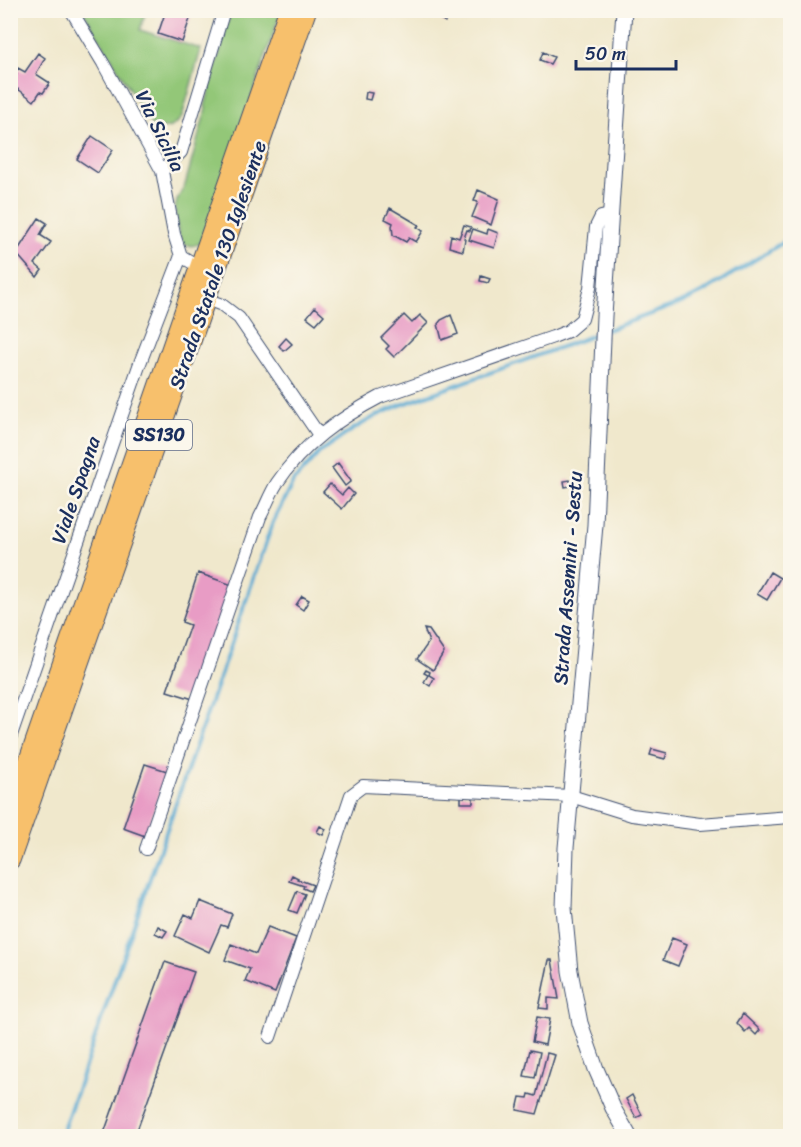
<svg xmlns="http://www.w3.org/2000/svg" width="801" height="1147" viewBox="0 0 801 1147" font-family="Sriracha,sans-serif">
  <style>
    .green { fill: #93c778; stroke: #577b6b; stroke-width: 1.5 }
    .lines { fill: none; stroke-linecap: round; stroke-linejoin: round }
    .stream { stroke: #57a9d2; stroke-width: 4 }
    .building { fill: #e89cc5 }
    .minor-casing { stroke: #3b4b6e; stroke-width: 14 }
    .tertiary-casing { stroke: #3b4b6e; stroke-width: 17 }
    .primary-casing { stroke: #3b4b6e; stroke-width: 22 }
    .minor { stroke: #fff; stroke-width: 12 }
    .tertiary { stroke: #fff; stroke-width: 15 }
    .primary { stroke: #f7c06c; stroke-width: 20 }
    .labels { text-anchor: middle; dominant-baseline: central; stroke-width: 5; stroke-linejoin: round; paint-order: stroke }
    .shield { fill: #fbf7ec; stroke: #5e6b89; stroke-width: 1.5 }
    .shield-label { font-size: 18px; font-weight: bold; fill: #1b2f5e }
    .street-label { font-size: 20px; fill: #1b2f5e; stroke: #fbf7ec }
  </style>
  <rect width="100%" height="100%" fill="#fbf7ec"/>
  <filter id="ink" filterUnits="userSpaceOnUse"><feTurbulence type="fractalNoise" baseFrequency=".0167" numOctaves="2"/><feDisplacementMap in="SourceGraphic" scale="12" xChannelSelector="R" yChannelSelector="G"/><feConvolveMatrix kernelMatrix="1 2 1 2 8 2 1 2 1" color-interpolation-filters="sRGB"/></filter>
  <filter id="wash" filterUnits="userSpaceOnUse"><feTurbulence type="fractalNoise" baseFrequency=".008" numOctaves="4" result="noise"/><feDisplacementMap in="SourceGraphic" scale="24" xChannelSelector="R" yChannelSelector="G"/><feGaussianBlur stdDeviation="1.35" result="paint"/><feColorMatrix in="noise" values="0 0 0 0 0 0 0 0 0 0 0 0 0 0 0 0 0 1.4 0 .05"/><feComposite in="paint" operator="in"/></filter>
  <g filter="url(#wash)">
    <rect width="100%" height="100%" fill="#f0e8cc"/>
    <path class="green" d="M83 11H146L140 30 201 49 182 117C173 128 166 131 152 126Z
      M231 11H281L202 242C195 247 191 246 183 244L178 232 175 209 177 200 185 185 206 109 205 106Z"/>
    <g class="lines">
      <path class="stream" d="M607 330 683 302 703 292 790 238
        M61 1136 273 522 293 482 320 452 355 428 376 416 398 406 600 333"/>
    </g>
    <g id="blocks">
      <path class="building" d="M166 10H193L182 42 158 34Z
        M440 10H445L450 13 445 22 437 17Z
        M543 52 554 57 550 64 540 60Z
        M38 53 45 58 36 74 50 83 43 93 40 92 34 101 18 89 10 101V84L12 85 16 78 14 77 17 74 15 73 18 68 25 72Z
        M366 92 372 93 370 100 365 99Z
        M92 136 113 150 98 173 77 159Z
        M478 190 499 199 491 225 472 217 478 202 474 201Z
        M390 208 419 225 417 227 423 231 416 242 409 238 406 242 393 235 392 226 393 223 385 219Z
        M39 218 47 223 40 235 51 242 35 264 42 270 37 277 16 253Z
        M464 225 471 227 470 231 467 230 464 238 465 239 463 251 449 247 451 235 459 238Z
        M473 229 487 234 488 229 498 233 494 248 469 240Z
        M481 276 490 279 488 283 480 281Z
        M315 307 324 315 316 324 307 317Z
        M404 315 412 323 420 315 428 323 394 357 386 349 389 346 381 338Z
        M451 315 458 334 442 340 438 324 441 320Z
        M286 338 292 344 284 351 279 346Z
        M338 463 351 481 345 486 332 468Z
        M570 480 571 486 565 487 564 481Z
        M330 484 342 495 348 488 354 494 342 509 323 492Z
        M770 572 780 578 767 600 757 594Z
        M198 573 235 586 193 699 167 691 190 625 182 622Z
        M302 596 309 600 303 610 296 605Z
        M424 629 429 630 444 652 433 670 417 659 429 642Z
        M426 670 430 672 429 675 434 678 430 686 424 682 428 675 424 673Z
        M652 749 667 753 665 759 650 755Z
        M145 764 167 771 145 836 123 828Z
        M461 794 473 795V803H461Z
        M320 826 326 829 323 835 317 832Z
        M292 875 298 878 297 879 313 885 310 891 303 888 304 886 289 881Z
        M297 891 305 894 297 913 289 910Z
        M200 901 232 914 227 927 221 925 209 952 175 936 185 914 193 918Z
        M158 926 167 931 163 937 155 933Z
        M268 927 296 938 275 993 245 981 250 969 225 960 231 944 256 954Z
        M672 938 687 944 678 966 663 960Z
        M549 960H552L559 999 548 998V1009L539 1008Z
        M165 962 194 972 135 1136H103Z
        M743 1014 760 1030 756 1035 749 1028 745 1032 737 1023Z
        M537 1017 550 1019 545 1045 532 1042Z
        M530 1050 540 1052 535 1078 524 1076Z
        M547 1053 555 1055 537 1114 517 1110 520 1097 528 1098 529 1094 536 1096Z
        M632 1095 642 1115 636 1118 626 1099Z"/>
    </g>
  </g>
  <g filter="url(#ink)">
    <use href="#blocks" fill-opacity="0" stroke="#3b4b6e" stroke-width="1.5"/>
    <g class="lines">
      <defs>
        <path id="minor" d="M71 10 103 63 162 171 174 234 181 256 201 268
          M162 171 181 152 224 10
          M206 299 222 305 239 318 319 435
          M10 738 140 363 181 256
          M146 849 260 517C266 506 270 494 277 483 303 444 338 419 380 397L553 337 568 331 582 319 590 288 596 227 601 217 610 215
          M270 1037 351 795 363 786 571 796 632 815 700 824 790 817"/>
        <path id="tertiary" d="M624 10 604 316 595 525 566 848 564 908 570 971 580 1023 596 1069 613 1108 629 1136"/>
        <path id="primary" d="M10 816 289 10
          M10 859 306 10"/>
      </defs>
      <use href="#minor" class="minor-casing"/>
      <use href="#tertiary" class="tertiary-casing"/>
      <use href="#primary" class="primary-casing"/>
      <use href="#minor" class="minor"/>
      <use href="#tertiary" class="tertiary"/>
      <use href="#primary" class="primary"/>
    </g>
  </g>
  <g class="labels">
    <rect class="shield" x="126" y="420" width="66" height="30" rx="4.5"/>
    <g class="shield-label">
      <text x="159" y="435">SS130</text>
    </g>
    <g class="street-label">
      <text transform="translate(160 131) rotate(64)">Via Sicilia</text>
      <text transform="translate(218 265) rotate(-71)">Strada Statale 130 Iglesiente</text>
      <text transform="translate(76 490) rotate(-71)">Viale Spagna</text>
      <text transform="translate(568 578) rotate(-86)">Strada Assemini - Sestu</text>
    </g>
  </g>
  <rect width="801" height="1147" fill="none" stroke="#fbf7ec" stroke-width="36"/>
  <path d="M576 60v9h100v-9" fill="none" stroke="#1b2f5e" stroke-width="3"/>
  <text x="585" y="60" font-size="18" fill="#1b2f5e" stroke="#fbf7ec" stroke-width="4.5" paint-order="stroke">50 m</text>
</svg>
